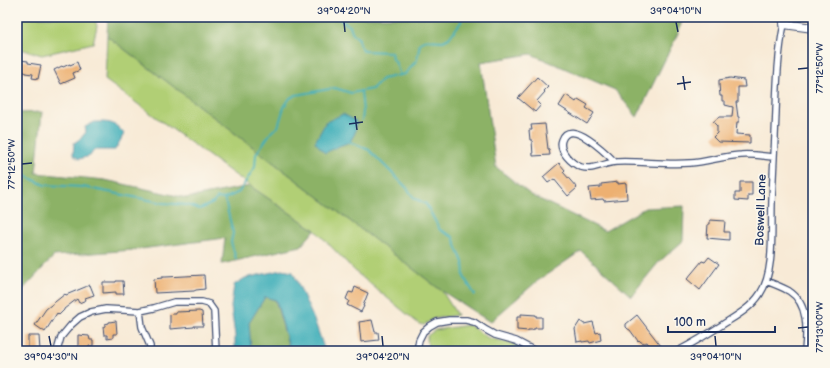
<svg xmlns="http://www.w3.org/2000/svg" width="830" height="368" viewBox="0 0 830 368" font-family="'Balsamiq Sans',sans-serif">
  <style>
    .green { fill: #b1cf75; stroke: #667f6a }
    .forest { fill: #8cb266; stroke: #547062 }
    .water { fill: #3fafb9; stroke: #2d6f8c }
    .lines { fill: none; stroke-linecap: round; stroke-linejoin: round }
    .stream { stroke: #3fafb9; stroke-width: 2 }
    .building { fill: #edb071 }
    .minor-casing { stroke: #3c4b70; stroke-width: 8 }
    .secondary-casing { stroke: #3c4b70; stroke-width: 10 }
    .minor { stroke: #fff; stroke-width: 5.5 }
    .secondary { stroke: #fff; stroke-width: 8 }
    .ticks { fill: none; stroke: #1b2f5e; stroke-width: 1.5 }
    .labels { text-anchor: middle; dominant-baseline: central; stroke-width: 3.5; stroke-linejoin: round; paint-order: stroke }
    .street-label { font-size: 12px; fill: #1b2f5e; stroke: #fbf7ec }
    .neatline { fill: none; stroke: #1b2f5e; stroke-width: 1.5 }
    .ticks-label { font-size: 10px; text-anchor: middle; fill: #1b2f5e }
  </style>
  <rect width="100%" height="100%" fill="#fbf7ec"/>
  <filter id="ink" filterUnits="userSpaceOnUse"><feTurbulence type="fractalNoise" baseFrequency=".025" numOctaves="2"/><feDisplacementMap in="SourceGraphic" scale="8" xChannelSelector="R" yChannelSelector="G"/><feConvolveMatrix kernelMatrix="1 2 1 2 8 2 1 2 1" color-interpolation-filters="sRGB"/></filter>
  <filter id="wash" filterUnits="userSpaceOnUse"><feTurbulence type="fractalNoise" baseFrequency=".012" numOctaves="4" result="noise"/><feDisplacementMap in="SourceGraphic" scale="16" xChannelSelector="R" yChannelSelector="G"/><feGaussianBlur stdDeviation="0.9" result="paint"/><feColorMatrix in="noise" values="0 0 0 0 0 0 0 0 0 0 0 0 0 0 0 0 0 1.4 0 .05"/><feComposite in="paint" operator="in"/></filter>
  <g filter="url(#wash)">
    <rect width="100%" height="100%" fill="#f8ead6"/>
    <path class="green" d="M17 17H94L97 26 93 43 42 55 17 48Z
      M107 36 442 291 457 315 433 319 424 325 419 324 357 273 315 230 250 186 105 80Z
      M469 325 488 338 512 343 526 351H428L427 336 435 330Z"/>
    <path class="forest" d="M108 17H683L679 31 637 117 615 90 531 54 481 62 496 167 531 195 605 231 645 208 684 206 683 241 658 263 631 296 581 251 536 282 490 322 442 291 107 36Z
      M42 112 36 173 105 180 187 198 250 186 315 230 301 246 222 264 225 238 133 250 54 256 17 296V113Z
      M265 297 275 300 290 351H251L249 323Z"/>
    <path class="water" d="M343 114 356 121 355 133 350 142 339 146 325 153 315 142 326 122Z
      M94 122C108 122 115 121 124 134L115 150H94L90 156 79 159 73 155 74 143 81 138 86 132 85 127Z
      M282 270 293 272 315 322 325 351H290L276 300 265 297 249 323 251 351H235V336L231 307 234 285 245 278Z"/>
    <g class="lines">
      <path class="stream" d="M338 17 339 19 350 26 353 34 359 39V44L364 51 391 52 392 59 395 61 400 75
        M361 91 363 112 362 120
        M350 142 369 150 407 188 414 198 426 204 440 230 453 237 457 248 463 262 464 277 475 295
        M17 174H21L45 185 83 187 164 203 187 205 200 209 213 203 217 198 224 199 239 192 255 167 256 154 272 131 278 127 284 107 290 98 296 95 335 88 351 93 372 89 382 79 405 74 417 60 420 43 426 40 443 41 449 38 461 22 462 17
        M224 199 226 204 233 233 231 242 236 259"/>
    </g>
    <g id="blocks">
      <path class="building" d="M20 60 28 61V63L41 65 38 79 32 78 33 74 25 73V72L19 71Z
        M77 62 80 70 73 73 75 78 61 84 54 70 62 66 63 67 70 64V65Z
        M537 77 548 87 544 91 545 92 537 101 541 105 535 112 518 98Z
        M730 78 744 80 745 87H738V102H736L738 117H739V122H737L736 134 750 135V143L718 142 713 137 717 133V126L713 122 719 117H732L733 107 725 105V101H722V96H720L719 84V80Z
        M566 95 576 102 578 99 588 105 586 108 594 113 587 124 559 106Z
        M545 124 548 149H549L550 155 533 156 532 140H530L529 130H532L531 125Z
        M559 163 565 170 563 172 577 188 568 196 554 179 548 183 543 177Z
        M618 182V184L626 183 627 199 604 201 603 199 591 200 589 188 601 187V184Z
        M740 182H752V195H748V201L735 200V193H740Z
        M710 220 725 221 724 232H729V240L707 238 708 224H710Z
        M709 257 719 264 700 290 687 279 702 261 705 262Z
        M204 275 205 289 196 290 194 291 155 293 154 279 162 278V277H166Z
        M116 281H123L124 294H116V292L103 293V282H116Z
        M90 285 94 295 85 298 86 300 79 303 77 299 64 309V310L59 315 57 313 45 332 35 325 46 309 65 294 66 295Z
        M355 287 368 293 363 306H364L361 312 347 305 349 301 346 299 349 292 353 293Z
        M199 311 202 312 203 326H194V327L170 329V315L171 314H176V312Z
        M521 314 536 315V317H542V328H535V329H533V330H528V331L517 330V317H521Z
        M637 315 661 346 654 351 647 342 645 343 641 342 639 340 638 341 630 330 628 329 626 327V324Z
        M372 320 375 332H378L379 340 361 342 359 322Z
        M116 321 117 334H113V338L107 339V335H104L103 327 105 326V324L109 323V322Z
        M580 321 584 324 593 322 596 333 600 332 601 340 590 343 589 341 582 342V341L577 342 575 329Z
        M78 335 89 336 90 340H93V346H89V351H78Z
        M28 336H39L40 351H28Z"/>
    </g>
  </g>
  <g filter="url(#ink)">
    <use href="#blocks" fill-opacity="0" stroke="#3c4b70" stroke-width="1"/>
    <g class="lines">
      <defs>
        <path id="minor" d="M615 162C607 154 570 117 562 140 558 151 572 164 581 167 594 171 605 162 617 162 641 161 666 165 690 163 707 162 723 156 741 155 751 154 763 156 774 157
          M766 281C774 284 782 287 789 291 809 304 807 330 805 351
          M140 311 142 327 150 346V351
          M57 351 61 337 71 325 80 317 91 312 106 309 140 311 154 308 174 302H202L209 304 214 311 216 351
          M417 351 419 340 423 332 430 326 437 322 449 320H466L474 322 486 330 495 335 516 341 535 351
          M678 351C693 343 708 334 722 325 736 316 751 308 760 294 775 272 771 229 772 202 773 172 775 142 776 111 777 82 778 53 784 24"/>
        <path id="secondary" d="M784 17V24L813 28"/>
      </defs>
      <use href="#minor" class="minor-casing"/>
      <use href="#secondary" class="secondary-casing"/>
      <use href="#minor" class="minor"/>
      <use href="#secondary" class="secondary"/>
    </g>
  </g>
  <path class="ticks" d="M344 22 345 32M676 22 678 32M798 69 808 68M683 76 685 90M677 84 691 82M355 116 357 130M349 124 363 122M22 164 32 163M798 328 808 327M49 336 51 346M382 336 383 346M715 336 716 346"/>
  <g class="labels">
    <g class="street-label">
      <text transform="translate(761 210) rotate(-88)">Boswell Lane</text>
    </g>
  </g>
  <rect width="830" height="368" fill="none" stroke="#fbf7ec" stroke-width="44"/>
  <path d="M668 326v6h107v-6" fill="none" stroke="#1b2f5e" stroke-width="2"/>
  <text x="674" y="326" font-size="12" fill="#1b2f5e" stroke="#fbf7ec" stroke-width="3" paint-order="stroke">100 m</text>
  <rect x="22" y="22" width="786" height="324" class="neatline"/>
  <g class="ticks-label">
    <text x="344" y="14">39°04'20"N</text>
    <text x="676" y="14">39°04'10"N</text>
    <text transform="translate(819 68) rotate(-90)" y="4">77°12'50"W</text>
    <text transform="translate(11 164) rotate(-90)" y="4">77°12'50"W</text>
    <text transform="translate(819 327) rotate(-90)" y="4">77°13'00"W</text>
    <text x="51" y="360">39°04'30"N</text>
    <text x="383" y="360">39°04'20"N</text>
    <text x="716" y="360">39°04'10"N</text>
  </g>
</svg>
